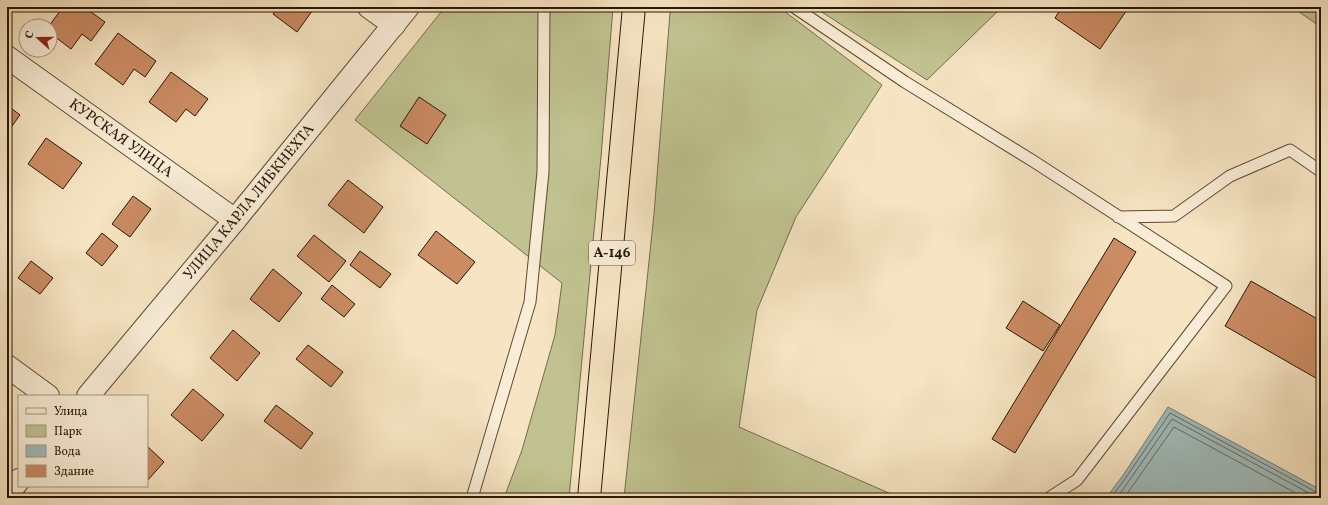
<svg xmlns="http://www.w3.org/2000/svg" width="1328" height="505" viewBox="0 0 1328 505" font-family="Vollkorn,serif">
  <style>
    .green { fill: #c0c391; stroke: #746d4a }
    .water { fill: #a0bcbc; stroke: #707a72 }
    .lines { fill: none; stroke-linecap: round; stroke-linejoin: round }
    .shore { stroke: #646a60; stroke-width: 1 }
    .building { fill: #cb8b63; stroke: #281703 }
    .service-casing { stroke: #5c4a33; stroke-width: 13 }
    .minor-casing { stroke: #5c4a33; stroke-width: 24 }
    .trunk-casing { stroke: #281703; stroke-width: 24 }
    .service { stroke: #f9edd7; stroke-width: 11 }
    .minor { stroke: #f9edd7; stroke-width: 22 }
    .trunk { stroke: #f6e4c2; stroke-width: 22 }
    .labels { text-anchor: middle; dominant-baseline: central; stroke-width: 4; stroke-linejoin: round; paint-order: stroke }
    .shield { fill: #f9edd7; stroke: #675743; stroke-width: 1 }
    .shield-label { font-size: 14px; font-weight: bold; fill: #281703 }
    .street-label { font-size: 15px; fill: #281703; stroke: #f9edd7 }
  </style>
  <rect width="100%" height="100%" fill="#f6e4c2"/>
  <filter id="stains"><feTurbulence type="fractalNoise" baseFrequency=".005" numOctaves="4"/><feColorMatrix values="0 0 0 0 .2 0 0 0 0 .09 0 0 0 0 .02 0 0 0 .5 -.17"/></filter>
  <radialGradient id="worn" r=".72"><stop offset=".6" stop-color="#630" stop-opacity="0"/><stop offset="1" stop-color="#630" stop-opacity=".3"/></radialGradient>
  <path class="green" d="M445 7H613L601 157 569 498H504L522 450 555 335 562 283 355 120Z
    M674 7H776L784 11 882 85 796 217 757 310 739 427 900 498H624L654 214 670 13Z
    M814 7H1002L927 80Z
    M1292 7H1321V27Z"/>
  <path class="water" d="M1168 407 1321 490V498H1106L1124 474Z"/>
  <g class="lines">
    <path class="shore" d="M1111 498 1127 476 1170 413 1318 493H1321
      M1117 498 1172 419 1318 498
      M1124 498 1174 427 1305 498"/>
  </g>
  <path class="building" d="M63 7H84L105 22 91 41 82 34 71 49 50 33 49 26Z
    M278 7H315L297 32 273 14Z
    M1062 7H1129L1100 49 1055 18Z
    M118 33 156 61 145 77 134 69 123 85 95 64Z
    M171 72 208 99 195 116 186 109 176 122 149 102Z
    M419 97 446 115 427 144 400 126Z
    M7 105 20 115 7 133Z
    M46 138 82 163 63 189 28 164Z
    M348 180 383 207 364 233 328 205Z
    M133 196 151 209 130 237 112 224Z
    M436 231 475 262 457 284 418 255Z
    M102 233 118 246 102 266 86 253Z
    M314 235 346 261 329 282 297 256Z
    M1114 238 1136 252 1015 453 992 439Z
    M360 251 391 274 380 288 350 265Z
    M31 261 53 278 40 294 18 278Z
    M273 269 302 293 279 322 250 299Z
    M1251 281 1321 321V381L1225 326Z
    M332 285 355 304 344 317 321 299Z
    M1023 301 1060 325 1043 351 1006 328Z
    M233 330 260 353 237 381 210 358Z
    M308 345 343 372 331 387 296 359Z
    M193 389 224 415 202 441 171 415Z
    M276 405 313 433 301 449 264 421Z
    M147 446 164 462 147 481Z"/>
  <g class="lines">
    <defs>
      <path id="service" d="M794 7 905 82 1033 161 1226 286 1077 480 1049 498
        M1118 217 1174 216 1230 176 1290 150 1319 170
        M472 498 530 302 543 172 544 7"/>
      <g id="minor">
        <path d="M369 7 394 25"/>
        <path id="s1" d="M7 57 235 220"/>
        <path d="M7 366 48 396"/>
        <path id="s2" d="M88 396 235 220 408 7"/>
        <path d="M7 495 19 480"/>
      </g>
      <path id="trunk" d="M589 498 634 7"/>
    </defs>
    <use href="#service" class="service-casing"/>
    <use href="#minor" class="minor-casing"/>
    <use href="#trunk" class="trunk-casing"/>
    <use href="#service" class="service"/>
    <use href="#minor" class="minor"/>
    <use href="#trunk" class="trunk"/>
  </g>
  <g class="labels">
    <rect class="shield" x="589" y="241" width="46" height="24" rx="3"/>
    <g class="shield-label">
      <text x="612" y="253">А-146</text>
    </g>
    <g class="street-label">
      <text stroke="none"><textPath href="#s1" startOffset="140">КУРСКАЯ УЛИЦА</textPath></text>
      <text stroke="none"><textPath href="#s2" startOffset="252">УЛИЦА КАРЛА ЛИБКНЕХТА</textPath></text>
    </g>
  </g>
  <rect width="1328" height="505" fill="none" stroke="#f6e4c2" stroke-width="24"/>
  <rect x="8" y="8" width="1312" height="489" fill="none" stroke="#281703" stroke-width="2"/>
  <rect x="12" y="12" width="1304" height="481" fill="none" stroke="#281703"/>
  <rect x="18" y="395" width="130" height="92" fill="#f9edd7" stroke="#a59782"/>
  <rect x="26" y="408" width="20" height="6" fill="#f9edd7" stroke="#a59782"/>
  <text x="54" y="415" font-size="12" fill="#281703">Улица</text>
  <rect x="26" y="425" width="20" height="12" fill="#c0c391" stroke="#a59782"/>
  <text x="54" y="435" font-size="12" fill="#281703">Парк</text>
  <rect x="26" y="445" width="20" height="12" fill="#a0bcbc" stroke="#a59782"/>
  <text x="54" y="455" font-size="12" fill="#281703">Вода</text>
  <rect x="26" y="465" width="20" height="12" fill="#cb8b63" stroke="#a59782"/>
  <text x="54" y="475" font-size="12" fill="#281703">Здание</text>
  <g transform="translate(38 38) rotate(291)"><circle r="19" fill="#f9edd7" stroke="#a59782"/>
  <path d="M0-3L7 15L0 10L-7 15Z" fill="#8f2418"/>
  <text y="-6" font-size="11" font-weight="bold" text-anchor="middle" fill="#281703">С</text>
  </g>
  <rect width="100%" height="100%" filter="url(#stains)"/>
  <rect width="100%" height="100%" fill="url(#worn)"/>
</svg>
